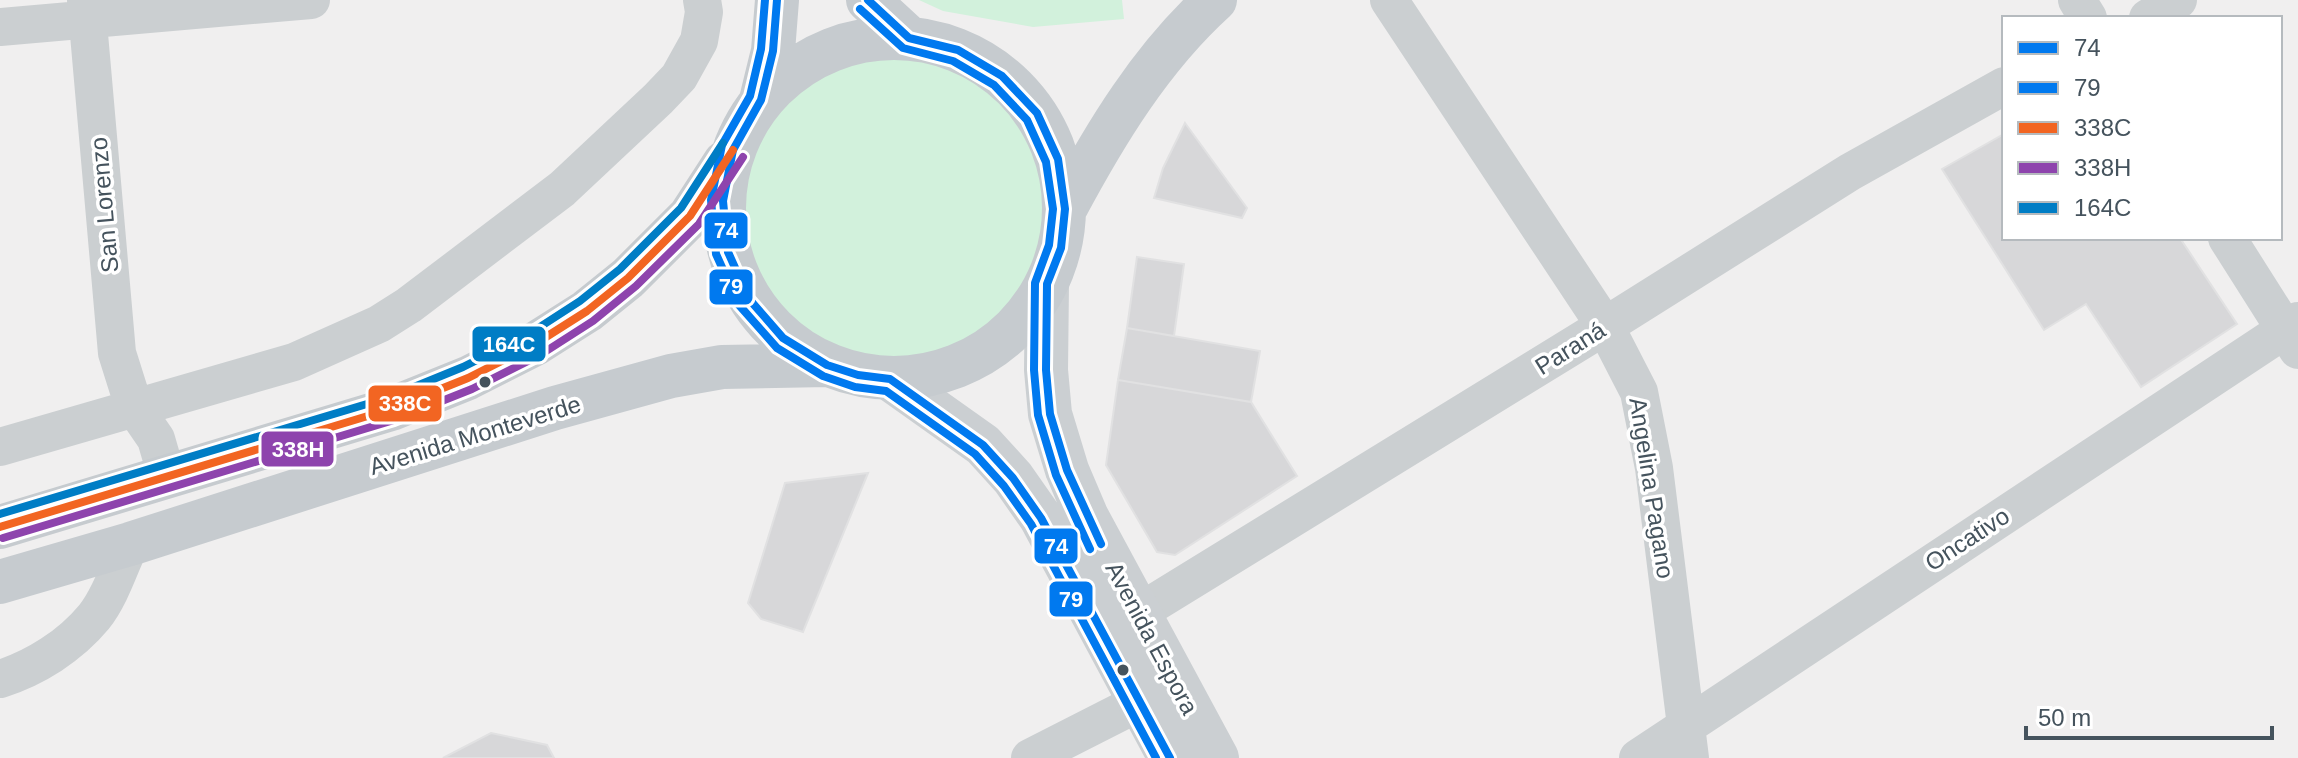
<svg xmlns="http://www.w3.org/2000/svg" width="2298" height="758" viewBox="0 0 2298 758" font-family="Helvetica,sans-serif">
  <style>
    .green { fill: #d2f1dc }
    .building { fill: #d7d7d9; stroke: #e1e1e2; stroke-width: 2 }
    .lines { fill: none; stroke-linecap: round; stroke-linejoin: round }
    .minor { stroke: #cbcfd1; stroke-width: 38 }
    .secondary { stroke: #cbcfd2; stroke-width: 44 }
    .primary { stroke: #c6cbcf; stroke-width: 44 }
    .bus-1-casing { stroke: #fff; stroke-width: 14 }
    .bus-2-casing { stroke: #fff; stroke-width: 14 }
    .bus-3-casing { stroke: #fff; stroke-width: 14 }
    .bus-4-casing { stroke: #fff; stroke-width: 14 }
    .bus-5-casing { stroke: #fff; stroke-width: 14 }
    .bus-1 { stroke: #0079ef; stroke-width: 8 }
    .bus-2 { stroke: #0079ef; stroke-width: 8 }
    .bus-3 { stroke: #f26522; stroke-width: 8 }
    .bus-4 { stroke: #8e44ad; stroke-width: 8 }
    .bus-5 { stroke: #007dc5; stroke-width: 8 }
    .bus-dot { fill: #45535d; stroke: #fff; stroke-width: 3 }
    .labels { text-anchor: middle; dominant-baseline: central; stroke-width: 7; stroke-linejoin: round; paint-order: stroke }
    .street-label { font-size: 24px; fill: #45535d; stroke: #fff }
    .line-badge { stroke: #fff; stroke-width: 3 }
    .badge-label { font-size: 22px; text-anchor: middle; font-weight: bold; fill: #fff }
  </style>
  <rect width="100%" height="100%" fill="#f0efef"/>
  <path class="green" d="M919 0H1122L1124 19 1033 27 943 11Z
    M740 206a156 156 0 1 1 312 0a156 156 0 1 1-312 0Z"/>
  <path class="building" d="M1185 123 1247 208 1242 218 1154 198 1163 168Z
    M2004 134V238H2180L2237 324 2141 387 2086 304 2044 330 1942 169Z
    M1137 257 1184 264 1174 336 1127 328Z
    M1127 328 1260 351 1251 402 1118 380Z
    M1118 380 1251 402 1297 476 1175 555 1157 552 1106 465Z
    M868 473 803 632 761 619 748 603 785 483Z
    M491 733 547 745 554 758H443Z"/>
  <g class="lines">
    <path class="minor" d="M86 0 117 353 134 407 156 439 167 477
      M1389 0 1605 326 1639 392 1654 468 1690 758
      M2077 0 2088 18
      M2148 18 2178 0
      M0 27 311 0
      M2227 238 2298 350
      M0 447 294 362 379 324 409 305 562 189 658 99 679 77 699 41 704 12 702 0
      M1138 613 1605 326 1850 172 2004 86
      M0 679C35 668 70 646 94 617 110 597 119 568 130 544
      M1030 758 1140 702
      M1638 758 2298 321"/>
    <path class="secondary" d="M1047 284 1046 370 1050 414 1067 470 1087 517 1217 758
      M890 379 983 445 1013 478 1041 518 1170 758"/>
    <path class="primary" d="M868 0 909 38
      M724 208a170 170 0 1 1 340 0a170 170 0 1 1-340 0Z
      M761 100 773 51 777 0
      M1065 209C1105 134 1151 58 1215 0
      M0 527 391 409 468 378 535 344 587 311 628 278 690 216 725 162
      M0 582 130 544 555 408 671 376 722 367 827 365"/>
    <defs>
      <path id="bus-1" d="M777 0 773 51 761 100 733 150 723 201 728 252 749 299 783 338 827 365 858 375 890 379 983 445 1013 478 1041 518 1170 758
        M868 0 909 38 958 50 1002 76 1037 113 1058 159 1065 209 1061 248 1047 284 1046 370 1050 414 1067 470 1101 544"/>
      <path id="bus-2" d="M765 0 761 49 750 96 722 145 711 200 716 254 739 305 777 348 823 376 855 387 886 391 975 454 1004 486 1031 524 1156 758
        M860 9 903 48 953 61 994 85 1027 120 1046 162 1053 209 1049 245 1035 283 1034 370 1038 415 1056 475 1090 549"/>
      <path id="bus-3" d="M0 527 391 409 468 378 535 344 587 311 628 278 690 216 733 150"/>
      <path id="bus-4" d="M3 538 394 420 472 389 540 355 593 321 636 286 699 224 743 157"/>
      <path id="bus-5" d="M0 514 387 398 463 367 529 334 580 301 620 269 681 208 723 143"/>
    </defs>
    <use href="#bus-1" class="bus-1-casing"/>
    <use href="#bus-2" class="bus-2-casing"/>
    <use href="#bus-3" class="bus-3-casing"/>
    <use href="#bus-4" class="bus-4-casing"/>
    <use href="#bus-5" class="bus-5-casing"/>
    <use href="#bus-1" class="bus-1"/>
    <use href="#bus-2" class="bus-2"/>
    <use href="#bus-3" class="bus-3"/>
    <use href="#bus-4" class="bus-4"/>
    <use href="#bus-5" class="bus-5"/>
  </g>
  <g class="bus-dot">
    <circle cx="485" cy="382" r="7"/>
    <circle cx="1123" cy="670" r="7"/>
  </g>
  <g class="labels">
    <g class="street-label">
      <text transform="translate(104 205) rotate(-95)">San Lorenzo</text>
      <text transform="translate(1570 348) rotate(-32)">Paraná</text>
      <text transform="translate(475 435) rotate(-17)">Avenida Monteverde</text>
      <text transform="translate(1652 488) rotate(81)">Angelina Pagano</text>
      <text transform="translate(1967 539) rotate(-33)">Oncativo</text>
      <text transform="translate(1152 638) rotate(62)">Avenida Espora</text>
    </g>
  </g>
  <g class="line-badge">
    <rect x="703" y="211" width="46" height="39" rx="8" fill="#0079ef"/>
    <rect x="708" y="268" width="46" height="38" rx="8" fill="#0079ef"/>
    <rect x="471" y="325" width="76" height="38" rx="8" fill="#007dc5"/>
    <rect x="367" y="384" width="76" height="39" rx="8" fill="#f26522"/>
    <rect x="260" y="430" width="75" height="38" rx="8" fill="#8e44ad"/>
    <rect x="1033" y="527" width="46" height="38" rx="8" fill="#0079ef"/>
    <rect x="1048" y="580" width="46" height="38" rx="8" fill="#0079ef"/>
  </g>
  <g class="badge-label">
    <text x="726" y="238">74</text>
    <text x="731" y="294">79</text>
    <text x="509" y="352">164C</text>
    <text x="405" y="411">338C</text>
    <text x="298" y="457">338H</text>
    <text x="1056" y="554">74</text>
    <text x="1071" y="607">79</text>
  </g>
  <rect x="2002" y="16" width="280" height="224" fill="#ffffff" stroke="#b5babe" stroke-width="2"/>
  <rect x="2018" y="42" width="40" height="12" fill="#0079ef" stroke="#b5babe" stroke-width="2"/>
  <text x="2074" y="56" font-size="24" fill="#45535d">74</text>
  <rect x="2018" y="82" width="40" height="12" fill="#0079ef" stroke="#b5babe" stroke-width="2"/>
  <text x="2074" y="96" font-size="24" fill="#45535d">79</text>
  <rect x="2018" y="122" width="40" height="12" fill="#f26522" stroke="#b5babe" stroke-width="2"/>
  <text x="2074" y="136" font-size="24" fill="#45535d">338C</text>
  <rect x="2018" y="162" width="40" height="12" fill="#8e44ad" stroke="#b5babe" stroke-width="2"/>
  <text x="2074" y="176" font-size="24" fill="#45535d">338H</text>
  <rect x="2018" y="202" width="40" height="12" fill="#007dc5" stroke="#b5babe" stroke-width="2"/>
  <text x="2074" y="216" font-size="24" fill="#45535d">164C</text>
  <path d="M2026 726v12h246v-12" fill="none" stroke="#45535d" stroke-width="4"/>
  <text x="2038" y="726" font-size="24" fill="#45535d" stroke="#ffffff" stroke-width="6" paint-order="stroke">50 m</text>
</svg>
